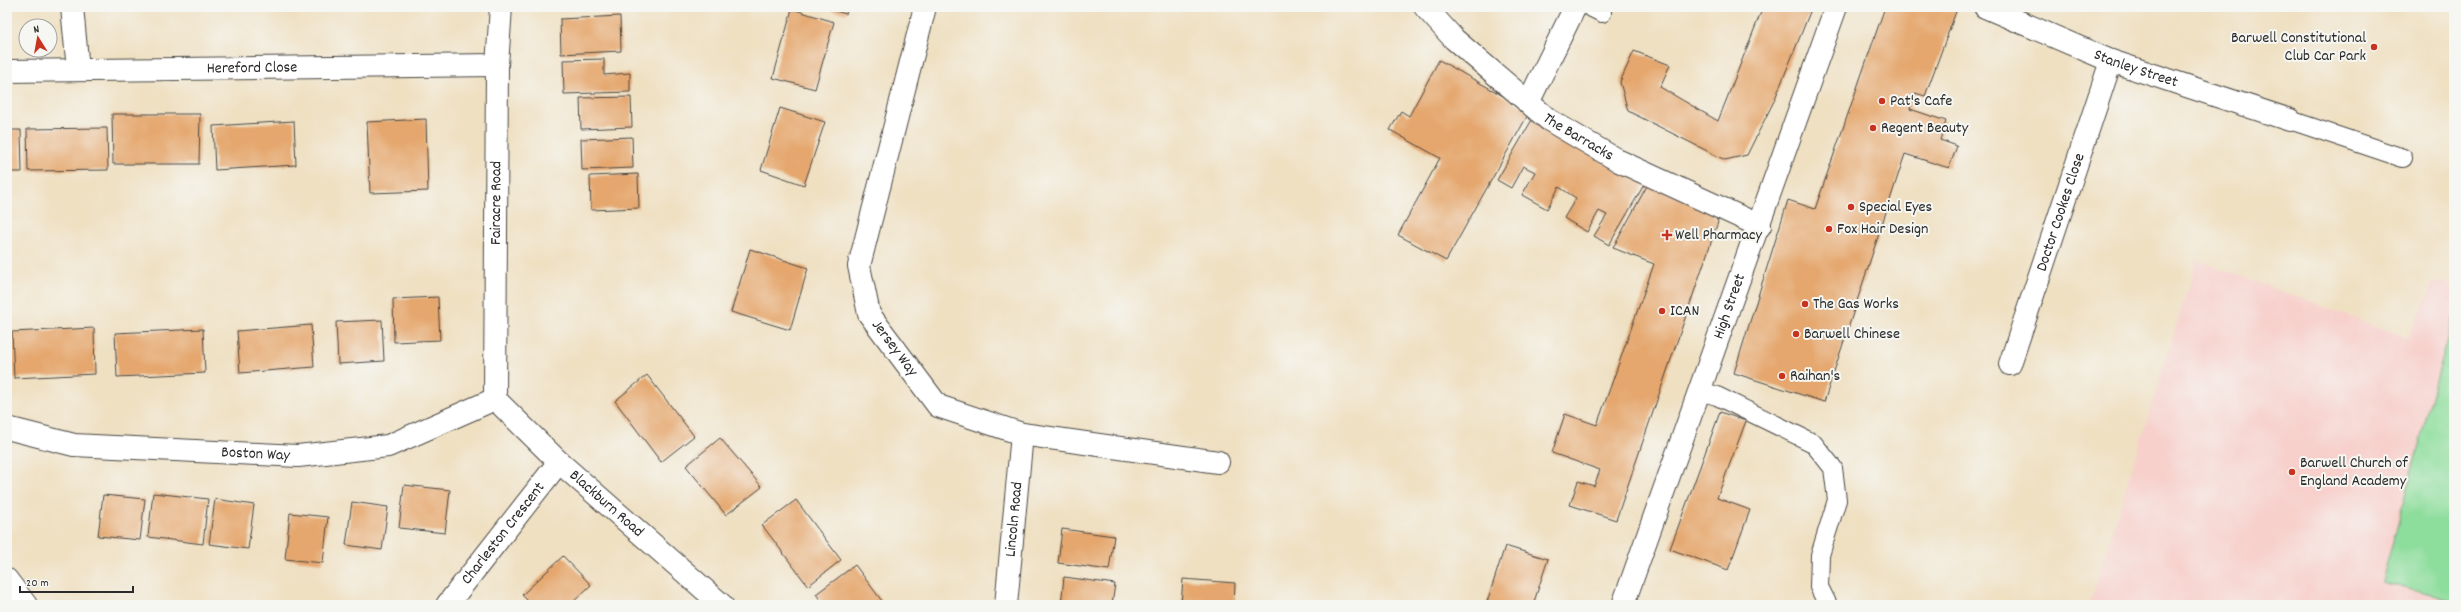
<svg xmlns="http://www.w3.org/2000/svg" width="2461" height="612" viewBox="0 0 2461 612" font-family="Dekko,sans-serif">
  <style>
    .built { fill: #f7d0cc }
    .green { fill: #8ddd9c; stroke: #5c8464 }
    .building { fill: #e5a76e }
    .lines { fill: none; stroke-linecap: round; stroke-linejoin: round }
    .lane-casing { stroke: #484642; stroke-width: 20 }
    .street-casing { stroke: #484642; stroke-width: 24 }
    .secondary-casing { stroke: #484642; stroke-width: 24 }
    .lane { stroke: #fff; stroke-width: 18 }
    .street { stroke: #fff; stroke-width: 22 }
    .secondary { stroke: #fff; stroke-width: 22 }
    .poi-dot { fill: #c8321e; stroke: #f6f6f2; stroke-width: 1.5 }
    .labels { text-anchor: middle; dominant-baseline: central; stroke-width: 4; stroke-linejoin: round; paint-order: stroke }
    .poi-label { font-size: 16px; fill: #2b2b2b; stroke: #f6f6f2; text-anchor: start }
    .street-label { font-size: 16px; fill: #2b2b2b; stroke: #f6f6f2 }
  </style>
  <rect width="100%" height="100%" fill="#f6f6f2"/>
  <filter id="ink" filterUnits="userSpaceOnUse"><feTurbulence type="fractalNoise" baseFrequency=".025" numOctaves="2"/><feDisplacementMap in="SourceGraphic" scale="8" xChannelSelector="R" yChannelSelector="G"/><feConvolveMatrix kernelMatrix="1 2 1 2 8 2 1 2 1" color-interpolation-filters="sRGB"/></filter>
  <filter id="wash" filterUnits="userSpaceOnUse"><feTurbulence type="fractalNoise" baseFrequency=".012" numOctaves="4" result="noise"/><feDisplacementMap in="SourceGraphic" scale="16" xChannelSelector="R" yChannelSelector="G"/><feGaussianBlur stdDeviation="0.9" result="paint"/><feColorMatrix in="noise" values="0 0 0 0 0 0 0 0 0 0 0 0 0 0 0 0 0 1.4 0 .05"/><feComposite in="paint" operator="in"/></filter>
  <g filter="url(#wash)">
    <rect width="100%" height="100%" fill="#efe0c2"/>
    <path class="built" d="M2197 260 2408 338 2434 282 2454 287V605H2089Z"/>
    <path class="green" d="M2453 318 2454 319V601L2382 582Z"/>
    <g id="blocks">
      <path class="building" d="M821 7H848L846 14Z
        M1763 7H1812L1774 101 1747 155 1725 160 1628 111 1620 82 1634 51 1670 65 1660 87 1718 121Z
        M1885 7H1951L1957 9 1925 96 1915 93 1910 109 1946 121 1940 140 1957 146 1949 168 1905 154 1824 402 1734 373 1788 200 1815 209Z
        M792 9 834 22 815 89 773 78Z
        M620 16 621 51 561 54 560 19Z
        M604 59V75L630 73V92L564 94 563 60Z
        M1439 60 1530 111 1446 261 1398 235 1440 158 1390 130 1401 111 1409 116Z
        M631 97 632 127 581 129 580 98Z
        M780 108 825 122 804 185 761 170Z
        M112 114H200L199 164H113Z
        M1533 118 1645 183 1609 245 1594 236 1607 215 1599 211 1587 232 1572 223 1564 218 1576 198 1559 187 1547 209 1522 195 1535 172 1523 166 1511 188 1497 180Z
        M426 119 428 191 370 193 367 122Z
        M294 121 296 165 215 170 213 126Z
        M107 128 108 170 28 171 27 129Z
        M7 130H21L22 172H7Z
        M632 137 633 168 582 170 581 139Z
        M638 174 639 208 591 210 590 176Z
        M1648 184 1711 211 1718 222 1616 520 1570 505 1578 481 1594 486 1600 470 1552 453 1565 414 1597 425 1654 264 1613 248Z
        M750 249 808 268 790 330 731 312Z
        M438 297 440 340 394 342 393 299Z
        M382 320 384 361 338 364 336 322Z
        M311 325 314 367 240 373 237 331Z
        M94 328 95 374 14 378 12 332Z
        M203 329 205 373 117 377 115 333Z
        M647 375 694 436 661 462 615 401Z
        M1720 412 1746 421 1717 498 1750 510 1728 570 1670 549Z
        M720 438 762 487 726 515 686 466Z
        M404 485 450 490 445 533 399 528Z
        M153 493 208 499 203 544 148 537Z
        M103 495 145 499 140 540 98 536Z
        M215 499 254 505 248 549 209 544Z
        M796 500 841 560 808 586 762 525Z
        M352 502 388 507 382 550 346 545Z
        M290 513 328 517 323 563 285 559Z
        M1062 529 1114 536 1109 570 1058 563Z
        M1505 546 1548 559 1533 605H1486Z
        M563 556 591 585 570 605H532L522 595Z
        M855 565 885 605H824L816 594Z
        M1064 577 1115 584 1112 605H1061Z
        M1183 579 1235 583 1234 605H1181Z"/>
    </g>
  </g>
  <g filter="url(#ink)">
    <use href="#blocks" fill-opacity="0" stroke="#484642" stroke-width="1"/>
    <g class="lines">
      <defs>
        <path id="lane" d="M1590 7 1602 13
          M2290 120 2403 158
          M1700 391 1717 396 1813 443 1833 468 1837 500 1820 555 1819 587 1828 605"/>
        <g id="street">
          <path d="M72 7 78 70"/>
          <path id="s1" d="M925 7 859 266 869 314 938 406 1022 434 1218 462"/>
          <path id="s2" d="M1425 7 1454 39 1549 120 1619 161 1760 226"/>
          <path id="s3" d="M1985 7 2111 61 2290 120"/>
          <path id="s4" d="M7 71 497 65"/>
          <path d="M1528 103 1575 7"/>
          <path id="s5" d="M2010 364 2111 61"/>
          <path id="s6" d="M495 399 497 65 501 7"/>
          <path id="s7" d="M495 399 559 462 722 605"/>
          <path id="s8" d="M7 428 74 445 298 456 388 446 495 399"/>
          <path d="M7 580 26 605"/>
          <path id="s9" d="M447 605 559 462"/>
          <path id="s10" d="M1006 605 1022 434"/>
        </g>
        <g id="secondary">
          <path id="s11" d="M1623 605 1836 7"/>
        </g>
      </defs>
      <use href="#lane" class="lane-casing"/>
      <use href="#street" class="street-casing"/>
      <use href="#secondary" class="secondary-casing"/>
      <use href="#lane" class="lane"/>
      <use href="#street" class="street"/>
      <use href="#secondary" class="secondary"/>
    </g>
  </g>
  <g class="poi-dot">
    <circle cx="2374" cy="47" r="4"/>
    <circle cx="1882" cy="101" r="4"/>
    <circle cx="1873" cy="128" r="4"/>
    <circle cx="1851" cy="207" r="4"/>
    <circle cx="1829" cy="229" r="4"/>
    <path d="M1665 229h4v4h4v4h-4v4h-4v-4h-4v-4h4z"/>
    <circle cx="1805" cy="304" r="4"/>
    <circle cx="1662" cy="311" r="4"/>
    <circle cx="1796" cy="334" r="4"/>
    <circle cx="1782" cy="376" r="4"/>
    <circle cx="2292" cy="472" r="4"/>
  </g>
  <g class="labels">
    <g class="poi-label">
      <text x="2366" y="38" text-anchor="end">Barwell Constitutional<tspan x="2366" dy="18">Club Car Park</tspan></text>
      <text x="1890" y="101">Pat's Cafe</text>
      <text x="1881" y="128">Regent Beauty</text>
      <text x="1859" y="207">Special Eyes</text>
      <text x="1837" y="229">Fox Hair Design</text>
      <text x="1675" y="235">Well Pharmacy</text>
      <text x="1813" y="304">The Gas Works</text>
      <text x="1670" y="311">ICAN</text>
      <text x="1804" y="334">Barwell Chinese</text>
      <text x="1790" y="376">Raihan's</text>
      <text x="2300" y="463">Barwell Church of<tspan x="2300" dy="18">England Academy</tspan></text>
    </g>
    <g class="street-label">
      <text stroke="none"><textPath href="#s4" startOffset="245">Hereford Close</textPath></text>
      <text stroke="none"><textPath href="#s3" startOffset="163">Stanley Street</textPath></text>
      <text stroke="none"><textPath href="#s2" startOffset="202">The Barracks</textPath></text>
      <text stroke="none"><textPath href="#s6" startOffset="196">Fairacre Road</textPath></text>
      <text stroke="none"><textPath href="#s5" startOffset="160">Doctor Cookes Close</textPath></text>
      <text stroke="none"><textPath href="#s11" startOffset="317">High Street</textPath></text>
      <text stroke="none"><textPath href="#s1" startOffset="359">Jersey Way</textPath></text>
      <text stroke="none"><textPath href="#s8" startOffset="251">Boston Way</textPath></text>
      <text stroke="none"><textPath href="#s7" startOffset="153">Blackburn Road</textPath></text>
      <text stroke="none"><textPath href="#s10" startOffset="86">Lincoln Road</textPath></text>
      <text stroke="none"><textPath href="#s9" startOffset="91">Charleston Crescent</textPath></text>
    </g>
  </g>
  <rect width="2461" height="612" fill="none" stroke="#f6f6f2" stroke-width="24"/>
  <g transform="translate(38 38) rotate(349)"><circle r="19" fill="#f6f6f2" stroke="#a5a5a2"/>
  <path d="M0-3L7 15L0 10L-7 15Z" fill="#c8321e"/>
  <text y="-6" font-size="11" font-weight="bold" text-anchor="middle" fill="#2b2b2b">N</text>
  </g>
  <path d="M20 586v6h113v-6" fill="none" stroke="#2b2b2b" stroke-width="2"/>
  <text x="26" y="586" font-size="12" fill="#2b2b2b" stroke="#f6f6f2" stroke-width="3" paint-order="stroke">20 m</text>
</svg>
